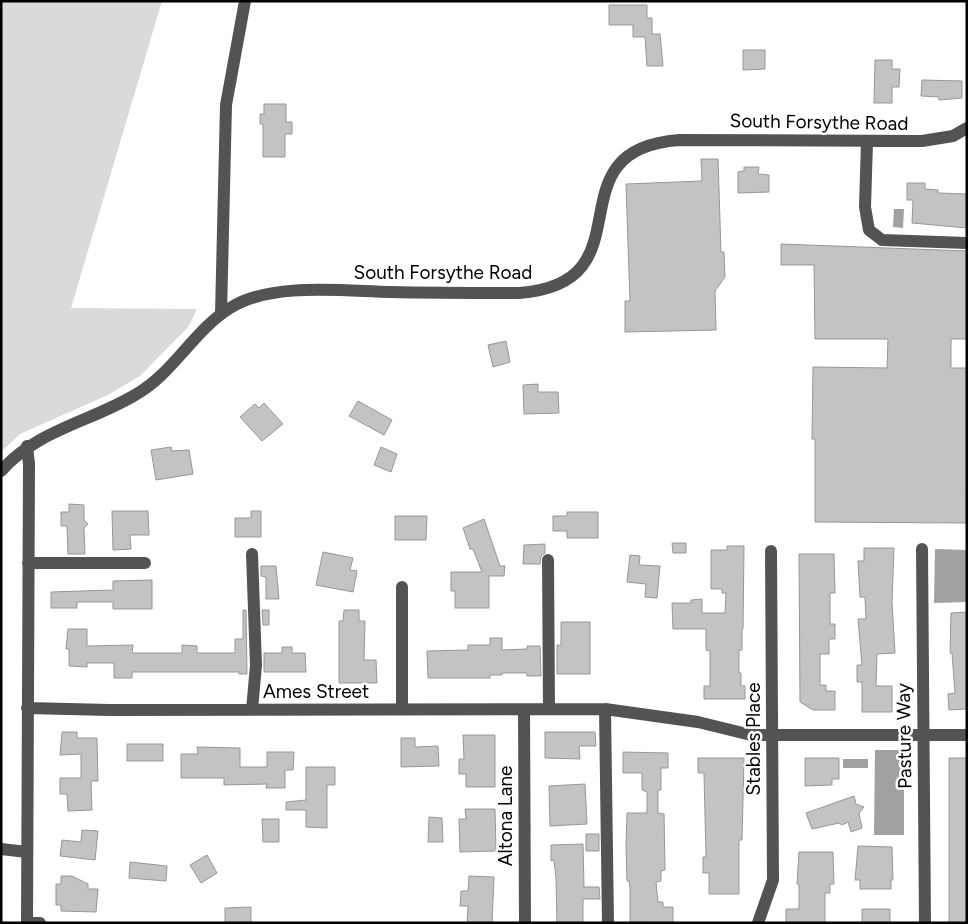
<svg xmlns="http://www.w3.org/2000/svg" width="968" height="924" viewBox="0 0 968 924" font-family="Figtree,sans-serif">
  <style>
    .green { fill: #dadada }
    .water { fill: #a1a1a1 }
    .building { fill: #c3c3c3; stroke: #979797 }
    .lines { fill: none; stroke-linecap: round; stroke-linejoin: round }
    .minor { stroke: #535353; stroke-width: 12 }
    .labels { text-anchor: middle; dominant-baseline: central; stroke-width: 5; stroke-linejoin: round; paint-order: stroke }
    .street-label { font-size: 19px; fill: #000; stroke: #fff }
  </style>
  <rect width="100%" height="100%" fill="#fff"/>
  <path class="green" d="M1 1H162L71 308 197 309 189 326 140 376 108 395 20 434 1 452Z"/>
  <path class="water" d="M894 209H904L903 228 893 227Z
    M935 549 967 550V602L934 603Z
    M875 750H898L904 759V835H874Z
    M843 759H868V768H843Z"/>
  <path class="building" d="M609 5H647V18H652V34H660L663 66H647L645 37H633V25H609Z
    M743 50H765V69L743 70Z
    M875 60H892V69H900L899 87H892V103H874Z
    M922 80 962 81V98L939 100V97L921 96Z
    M264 104H286V122H292V134H285V157H263V124H260V114H264Z
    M701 159H718L721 252H724L725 277 715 291 716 330 625 332V301H630L626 184 702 181Z
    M744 167H759L758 174 769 175V192L738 193V172L744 171Z
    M907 183H925V189L938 190V193L967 194V228L912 223 913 200H907Z
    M781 244 967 251V339H951V368H967L966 523 815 522V439H812L813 367 887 368 888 339H815L814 265H781Z
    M506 341 510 362 493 367 488 345Z
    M538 384V392H558L559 413 524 414 523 385Z
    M358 401 392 420 384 435 349 416Z
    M264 403 283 424 262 441 240 417 255 404 259 408Z
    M171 447 172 451 189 450 193 474 156 480 151 450Z
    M381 447 397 454 391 472 374 465Z
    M69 504 84 505V520L88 524 84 528 85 554H68L67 526H61V512H69Z
    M112 511H148L149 535H130L131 549 113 550Z
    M251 511H261V537H235V518H251Z
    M567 512H598V538H567V531H553V516H567Z
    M395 516H427L426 540H395Z
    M484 519 500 566H505L504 576H489V608H455V591H451V572H482L473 549H470L463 528Z
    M672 543H686V553H673Z
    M545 544V553L541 556 540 564H523L524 545Z
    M727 546H744L743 629H742V650H739V673H741V686H745V699H704V686H710V651L706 650V629H673L672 603H691V600L702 599V613H725L726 593H722V589H711V550H727Z
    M864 548H894L892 602 895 653 877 654 876 686H892V712H862V682H857V665H862L858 619H866L865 597H860L858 561H864Z
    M323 552 353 558 350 570 357 571 353 592 316 585Z
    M799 554H834L835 593H830V624H835V639H829V654H820V685H826V691H835V710H813L800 702Z
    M630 555 640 556 639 565 660 566 657 598 645 597 646 584 627 582Z
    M261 566H276L279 599H266V577L261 576Z
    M152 580V609H113V602H77V608H51V592L113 590V581Z
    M243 610H246L247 674H239V672H132V678H114V663H87V667L69 666V649H66L68 629H87V646L133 645 132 653H182V645L197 646V653H235V639H243Z
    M262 610H269V625H263Z
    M344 610H359V621H365L364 660H376L377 683H339V621H343Z
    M967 612V709L949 710 948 694 955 693 952 653H950L951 613Z
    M561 622H590V674H557V645H561Z
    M490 638H502V650L527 649V646H540L541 676H527V673H502V675H490V678H428L427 651 468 650V645H490Z
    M282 647H292V653H305L306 672H264V653H282Z
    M62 732H77V738H97L98 781H91L92 810 68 811 67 794H60V778H81V754L60 755Z
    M545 732H595L596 746H579L580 759 545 758Z
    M463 735H495V787H466V774H459V759H464Z
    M401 738H415V747L438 746 439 766 401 767Z
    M127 744H163V761H127Z
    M197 747 240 748V767H267V752H294L293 770H285V788H266L267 784 224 785V778H181V754H198Z
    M623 752 668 753V768H661V790H658V813L664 814 665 870 661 871V881L656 882 658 902H663V907H673V923L630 922V888L629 881H627L626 847 627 813H647V792L642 790V773H623Z
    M698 758H744L742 840H739V894H709V873H703V857H706L704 773H698Z
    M805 758H839V779H832V785L805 786Z
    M949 758H967V923H949Z
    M306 767H335V785H327V828L306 827V810H286V802L306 800Z
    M585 784 587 824 550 826 549 786Z
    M854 796 856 804 864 807 859 813 862 828 851 832 848 822 842 825 839 823 812 829 806 813Z
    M465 809H495L496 851 460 852 459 819H466Z
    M429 817 442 818 443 842H428Z
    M262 819H279V842H263Z
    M82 830 98 831 95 860 60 856 62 840 81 842Z
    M586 834H599V851H586Z
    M583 844 584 887H599L600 899H583V923H557L556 878 554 860 551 861V845Z
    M858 846 892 847 893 880H891V889H860V880H855Z
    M799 852H833L834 884H830V893H825V923H786V909H799V884H797Z
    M207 855 217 873 201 883 190 865Z
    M130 862 167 866 166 881 129 878Z
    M61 876H72L88 884V889H98L96 912 61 911V905H56V884H61Z
    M469 876 494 877 492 923H467L468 906H460L461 891H468Z
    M251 907V922L225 923V908Z
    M862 909H890V923H862Z"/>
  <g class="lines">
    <path class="minor" d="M867 142 865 207 869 230 882 240 967 243
      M221 314 226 105 245 1
      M27 446 29 464 27 923
      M1 471C37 430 90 422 135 395 173 374 193 331 230 308 271 282 343 291 390 292 433 293 476 293 519 293 653 283 547 150 679 140L922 141 953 136 967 128
      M922 549 925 923
      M548 560 549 709
      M28 563H145
      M27 708 109 710 605 709 698 722 751 735H967
      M402 709V587
      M605 709 608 923
      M252 710 256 665 252 554
      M524 710 525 923
      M1 849 27 852
      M27 923H40
      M758 923 773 880 771 551"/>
  </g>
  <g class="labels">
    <g class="street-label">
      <text transform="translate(819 122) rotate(1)">South Forsythe Road</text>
      <text x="443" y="272">South Forsythe Road</text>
      <text x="316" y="691">Ames Street</text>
      <text transform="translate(904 736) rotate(-91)">Pasture Way</text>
      <text transform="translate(753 739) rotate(-90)">Stables Place</text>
      <text transform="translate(505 816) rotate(-90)">Altona Lane</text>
    </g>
  </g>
  <rect width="968" height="924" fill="none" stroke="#000000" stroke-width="5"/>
</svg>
